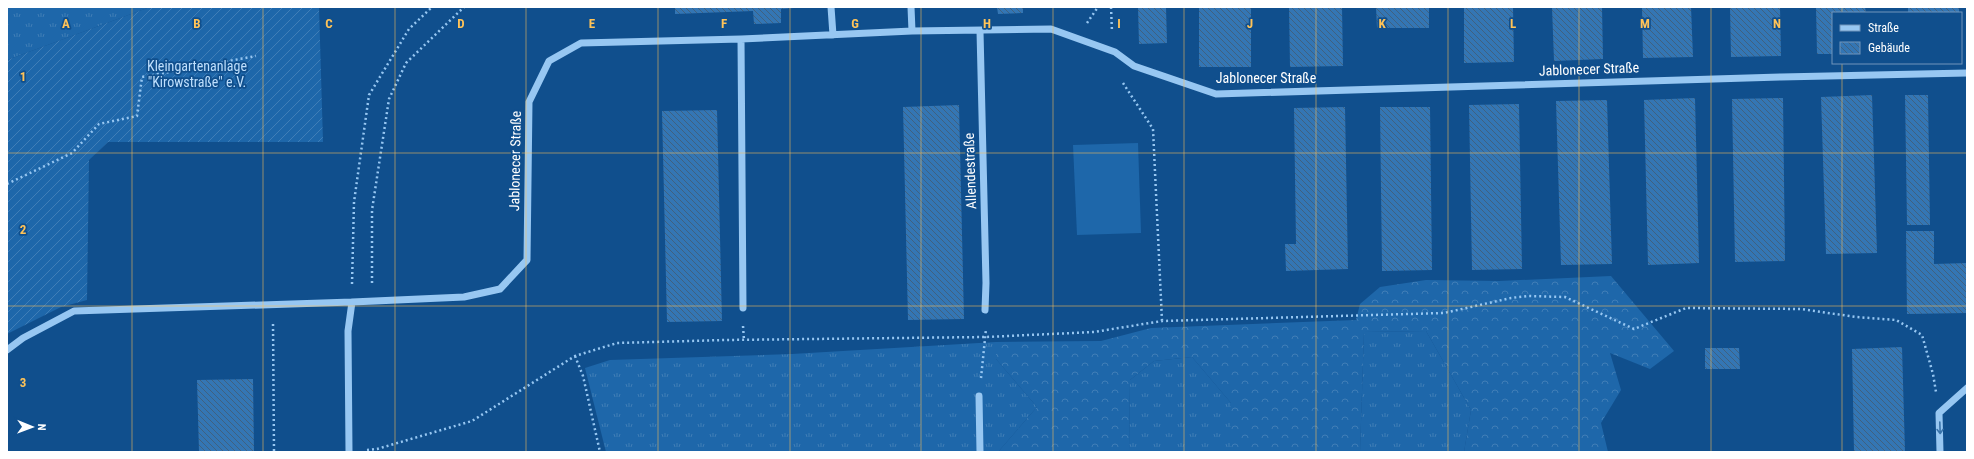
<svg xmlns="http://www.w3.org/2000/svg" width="1974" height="459" viewBox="0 0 1974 459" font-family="'Roboto Condensed',sans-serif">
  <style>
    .grass { fill: url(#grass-tufts) }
    .forest { fill: url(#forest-crowns) }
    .garden { fill: url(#garden-furrows) }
    .pitch { fill: #1e67aa }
    .building { fill: url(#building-back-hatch) }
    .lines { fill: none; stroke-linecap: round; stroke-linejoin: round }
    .path { stroke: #97c7f2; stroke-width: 2.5; stroke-dasharray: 2 3; stroke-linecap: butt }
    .minor { stroke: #97c7f2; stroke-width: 7 }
    .oneway { stroke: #3873ab }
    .grid { fill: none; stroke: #ffc358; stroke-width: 1; stroke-opacity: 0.55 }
    .labels { text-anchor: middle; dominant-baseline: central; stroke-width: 3.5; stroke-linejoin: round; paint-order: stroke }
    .park-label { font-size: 14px; fill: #bedffd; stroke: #104f8d }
    .street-label { font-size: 14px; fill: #fff; stroke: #104f8d }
    .grid-label { font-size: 13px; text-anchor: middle; font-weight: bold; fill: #ffc358; stroke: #104f8d; stroke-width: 3.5; stroke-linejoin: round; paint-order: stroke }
  </style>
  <defs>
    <pattern id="grass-tufts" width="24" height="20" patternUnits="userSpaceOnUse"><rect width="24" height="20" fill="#1e67aa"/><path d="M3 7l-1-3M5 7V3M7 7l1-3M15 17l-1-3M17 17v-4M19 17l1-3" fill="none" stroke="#407eb7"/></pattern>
    <pattern id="forest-crowns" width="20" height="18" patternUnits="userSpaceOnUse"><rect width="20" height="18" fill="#1e67aa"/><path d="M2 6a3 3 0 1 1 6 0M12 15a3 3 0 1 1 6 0" fill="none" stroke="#407eb7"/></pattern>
    <pattern id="garden-furrows" width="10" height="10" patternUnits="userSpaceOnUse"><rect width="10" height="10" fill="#1e67aa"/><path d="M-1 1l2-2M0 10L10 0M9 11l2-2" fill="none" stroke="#407eb7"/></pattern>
    <pattern id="building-back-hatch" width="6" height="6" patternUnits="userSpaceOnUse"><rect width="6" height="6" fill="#3476b4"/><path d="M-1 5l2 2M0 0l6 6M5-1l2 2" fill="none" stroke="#406180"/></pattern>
  </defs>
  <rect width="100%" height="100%" fill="#104f8d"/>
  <path class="grass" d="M7 7H150L7 60Z
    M1426 331 1471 410 1464 452H1360L1364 332Z
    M996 342V359L1037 407 998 452H606L585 368 610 360 792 354Z
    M1192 357 1231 403V452H1129L1130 380 1154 361Z"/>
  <path class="forest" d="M1611 276 1674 351 1650 369 1610 353 1621 390 1601 423 1608 452H1464L1471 410 1426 331 1364 332 1360 452H1231V403L1192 357 1154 361 1130 380 1129 452H998L1037 407 996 359V342L1101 341 1151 328 1356 320 1360 304 1380 287 1426 280 1499 281Z"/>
  <path class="garden" d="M150 7H319L323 142H108L89 160 87 300 61 307 7 334V60Z"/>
  <path class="pitch" d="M1138 143 1141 233 1077 235 1073 145Z"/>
  <path class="building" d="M675 7H794V8L781 9V23L754 24 753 11 675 14Z
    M997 7H1023V13L998 14Z
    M1138 7H1166L1167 43 1139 44Z
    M1199 7H1251V67H1199Z
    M1289 7H1342L1343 66 1290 67Z
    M1376 7H1429V28H1377Z
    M1464 7H1513L1514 62 1464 63Z
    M1552 7H1602L1603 59 1554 61Z
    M1642 7H1691L1693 57 1643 58Z
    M1730 7H1780L1781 56 1731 57Z
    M1816 7H1865L1866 13H1833V54H1817Z
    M1908 7H1959V13H1908Z
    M1872 95 1877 253 1826 254 1821 97Z
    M1905 95H1928L1930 225H1907Z
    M1695 98 1699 263 1648 265 1644 100Z
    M1783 98 1785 261 1735 262 1732 99Z
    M1607 100 1612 264 1561 265 1556 101Z
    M1519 104 1522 269 1472 270 1469 105Z
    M959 105 964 319 908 320 903 107Z
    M1345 107 1348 269 1286 271 1285 244H1296L1294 108Z
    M1380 107H1430L1432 270 1382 271Z
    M717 110 722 321 667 322 662 111Z
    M1906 231H1934V264L1967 263V313L1907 314Z
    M1902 347 1905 452H1854L1852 349Z
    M1705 348H1739L1740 369H1705Z
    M253 379 254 452H199L197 380Z"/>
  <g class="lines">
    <path class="path" d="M1111 7 1112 32
      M1087 23 1098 7
      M1123 83 1153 129 1162 321
      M7 184 72 153 99 124 137 116 142 77 256 56
      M372 283V210L389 99 406 63 464 7
      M352 284 354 202 369 95 409 29 432 7
      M273 324 274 452
      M743 326 744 340
      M575 356 583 376 600 452
      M981 378 986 329
      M367 450 377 449 472 421 575 356 617 343 725 340 986 337 1094 332 1162 321 1444 313 1511 298 1528 296 1565 297 1634 329 1686 308 1801 309 1856 317 1896 320 1922 335 1933 374 1936 392"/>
    <path class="minor" d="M831 7 833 35
      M911 7 912 31
      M980 31 986 283 985 310
      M741 39 743 308
      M7 350 23 338 74 311 352 302
      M979 396 980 452
      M349 452 348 331 352 302 464 297 500 289 527 260 529 102 549 61 581 43 741 39 912 31 1051 29 1115 52 1134 66 1216 94 1781 77 1967 73
      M1940 452 1939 413 1967 388"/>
  </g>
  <defs><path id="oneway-shaft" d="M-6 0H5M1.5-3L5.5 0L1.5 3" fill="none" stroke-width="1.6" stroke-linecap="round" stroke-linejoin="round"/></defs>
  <use class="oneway" href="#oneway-shaft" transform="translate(1940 428) rotate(88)"/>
  <path class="grid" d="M132 7V452M263 7V452M395 7V452M526 7V452M658 7V452M790 7V452M921 7V452M1053 7V452M1184 7V452M1316 7V452M1448 7V452M1579 7V452M1711 7V452M1842 7V13M1842 63V452M7 153H1967M7 306H1967"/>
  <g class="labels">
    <g class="park-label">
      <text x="197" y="66">Kleingartenanlage<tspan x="197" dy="16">"Kirowstraße" e.V.</tspan></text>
    </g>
    <g class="street-label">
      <text transform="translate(1589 69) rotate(-2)">Jablonecer Straße</text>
      <text x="1266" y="78">Jablonecer Straße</text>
      <text transform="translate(515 161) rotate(-89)">Jablonecer Straße</text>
      <text transform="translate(970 171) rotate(-92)">Allendestraße</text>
    </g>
  </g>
  <g class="grid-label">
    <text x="66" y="28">A</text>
    <text x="197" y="28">B</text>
    <text x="329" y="28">C</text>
    <text x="461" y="28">D</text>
    <text x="592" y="28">E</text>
    <text x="724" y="28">F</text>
    <text x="855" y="28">G</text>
    <text x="987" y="28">H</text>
    <text x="1119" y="28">I</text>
    <text x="1250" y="28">J</text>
    <text x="1382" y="28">K</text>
    <text x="1513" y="28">L</text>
    <text x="1645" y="28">M</text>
    <text x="1777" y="28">N</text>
    <text x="23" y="81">1</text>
    <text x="23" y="234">2</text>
    <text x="23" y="387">3</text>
  </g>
  <rect width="1974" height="459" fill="none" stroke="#ffffff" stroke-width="16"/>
  <rect x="1832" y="12" width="130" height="52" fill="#104f8d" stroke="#7095bb"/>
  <rect x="1840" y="25" width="20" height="6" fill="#97c7f2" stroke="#7095bb"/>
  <text x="1868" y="32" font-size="12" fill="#ffffff">Straße</text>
  <rect x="1840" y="42" width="20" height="12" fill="url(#building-back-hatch)" stroke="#7095bb"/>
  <text x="1868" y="52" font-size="12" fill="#ffffff">Gebäude</text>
  <g transform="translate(32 427) rotate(91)" stroke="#104f8d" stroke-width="3" paint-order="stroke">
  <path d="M0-3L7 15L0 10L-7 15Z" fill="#ffffff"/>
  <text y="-6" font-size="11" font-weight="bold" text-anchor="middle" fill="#ffffff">N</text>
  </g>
</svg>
